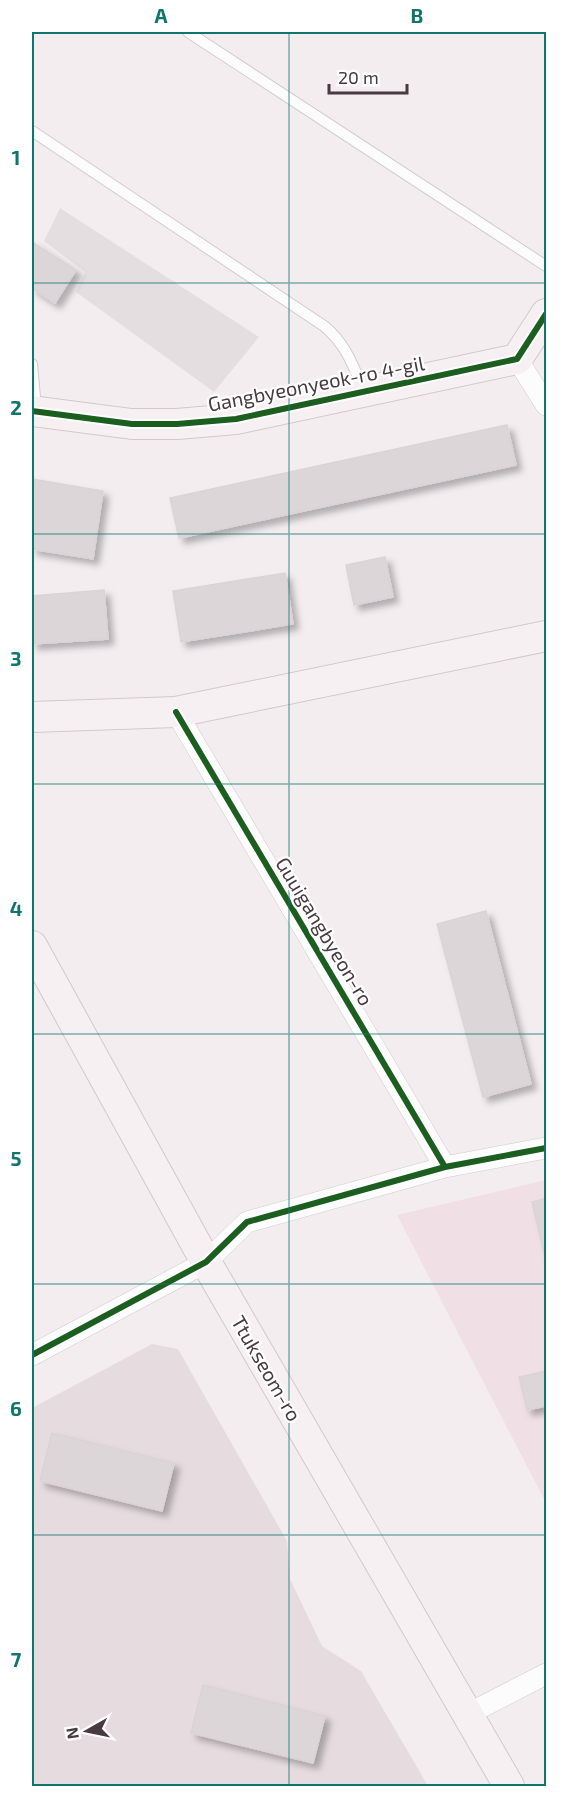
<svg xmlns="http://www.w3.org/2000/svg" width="578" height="1818" viewBox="0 0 578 1818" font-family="'Exo 2',sans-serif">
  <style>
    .residential { fill: #e6dce0 }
    .education { fill: #f0e0e6 }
    .parking { fill: #e5dee1 }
    .building { fill: #dcd6d9; stroke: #dbd3d7; stroke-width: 1.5; filter: url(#shadow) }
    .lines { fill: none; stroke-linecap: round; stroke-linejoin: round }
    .lane-casing { stroke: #d1cbce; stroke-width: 12 }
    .street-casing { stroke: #d1cbce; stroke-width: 22 }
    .secondary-casing { stroke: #d4c8cc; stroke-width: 32 }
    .lane { stroke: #fdfcfd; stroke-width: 10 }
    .street { stroke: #fdfcfd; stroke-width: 21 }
    .secondary { stroke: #f7f0f3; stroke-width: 30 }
    .cycleway-casing { stroke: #fff; stroke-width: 10 }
    .cycleway { stroke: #1b5e20; stroke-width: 6 }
    .grid { fill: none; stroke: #0f766e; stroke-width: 1.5; stroke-opacity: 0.55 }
    .labels { text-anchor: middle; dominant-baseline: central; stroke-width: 4.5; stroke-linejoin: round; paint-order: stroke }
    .street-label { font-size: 20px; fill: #493940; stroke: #fff }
    .neatline { fill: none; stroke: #0f766e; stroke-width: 2 }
    .grid-label { font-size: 20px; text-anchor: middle; font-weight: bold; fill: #0f766e }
  </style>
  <defs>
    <filter id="shadow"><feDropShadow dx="5.5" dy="5.5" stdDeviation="3" flood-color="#0004"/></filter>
  </defs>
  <rect width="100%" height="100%" fill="#f3edf0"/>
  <path class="residential" d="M152 1344 178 1349 287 1541 290 1579 322 1646 361 1671 428 1786H32V1408Z"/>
  <path class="education" d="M546 1180V1503L397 1215Z"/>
  <path class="parking" d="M60 208 259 337 214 392 76 292 85 272 44 241Z"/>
  <path class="building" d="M32 242 76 270 55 303 32 288Z
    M507 425 516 465 179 538 170 498Z
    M32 479 103 491 93 559 32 549Z
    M385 557 393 597 354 605 346 565Z
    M285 573 293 624 181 642 173 591Z
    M104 590 108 639 32 644V596Z
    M486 911 531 1084 483 1097 437 924Z
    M546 1198V1261L532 1202Z
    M546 1371V1406L527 1410 519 1377Z
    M52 1433 174 1463 162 1511 40 1481Z
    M203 1685 325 1716 313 1763 191 1733Z"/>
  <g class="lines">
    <defs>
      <path id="lane" d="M188 32 546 266
        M32 131 324 326C345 343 353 365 363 389
        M32 364 36 408"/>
      <path id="street" d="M517 359 546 405
        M176 712 445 1167
        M32 1355 206 1262 247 1222 445 1167 546 1148
        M468 1714 546 1674"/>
      <path id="secondary" d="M32 411 132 424H177L236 419 517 359 546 314
        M32 717 176 712 546 636
        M32 946 206 1262 509 1786"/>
    </defs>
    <use href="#lane" class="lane-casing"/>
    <use href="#street" class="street-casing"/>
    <use href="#secondary" class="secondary-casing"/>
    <use href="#lane" class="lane"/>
    <use href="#street" class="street"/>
    <use href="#secondary" class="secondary"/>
    <defs>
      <path id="cycleway" d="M32 411 132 424H177L236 419 517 359 546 314
        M176 712 445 1167
        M32 1355 206 1262 247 1222 445 1167 546 1148"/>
    </defs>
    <use href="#cycleway" class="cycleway-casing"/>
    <use href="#cycleway" class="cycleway"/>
  </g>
  <path class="grid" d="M289 32V1786M32 283H546M32 534H546M32 784H546M32 1034H546M32 1284H546M32 1535H546"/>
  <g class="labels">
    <g class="street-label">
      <text transform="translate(316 383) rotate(-11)">Gangbyeonyeok-ro 4-gil</text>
      <text transform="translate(325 931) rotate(59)">Guuigangbyeon-ro</text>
      <text transform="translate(267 1368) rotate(60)">Ttukseom-ro</text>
    </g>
  </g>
  <rect width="578" height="1818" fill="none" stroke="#ffffff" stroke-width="66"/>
  <g transform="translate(87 1731) rotate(261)" stroke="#ffffff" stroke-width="4.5" paint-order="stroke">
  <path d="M0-4.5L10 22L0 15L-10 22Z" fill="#493940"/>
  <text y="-9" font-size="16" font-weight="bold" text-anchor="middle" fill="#493940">N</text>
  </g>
  <path d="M329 84v9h78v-9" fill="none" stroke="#493940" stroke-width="3"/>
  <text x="338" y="84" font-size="18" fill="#493940" stroke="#ffffff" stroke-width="4.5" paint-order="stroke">20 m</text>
  <rect x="33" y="33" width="512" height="1752" class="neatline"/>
  <g class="grid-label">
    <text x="161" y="23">A</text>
    <text x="417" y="23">B</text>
    <text x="16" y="165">1</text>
    <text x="16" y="415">2</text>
    <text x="16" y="666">3</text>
    <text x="16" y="916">4</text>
    <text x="16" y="1166">5</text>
    <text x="16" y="1416">6</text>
    <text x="16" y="1667">7</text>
  </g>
</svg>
